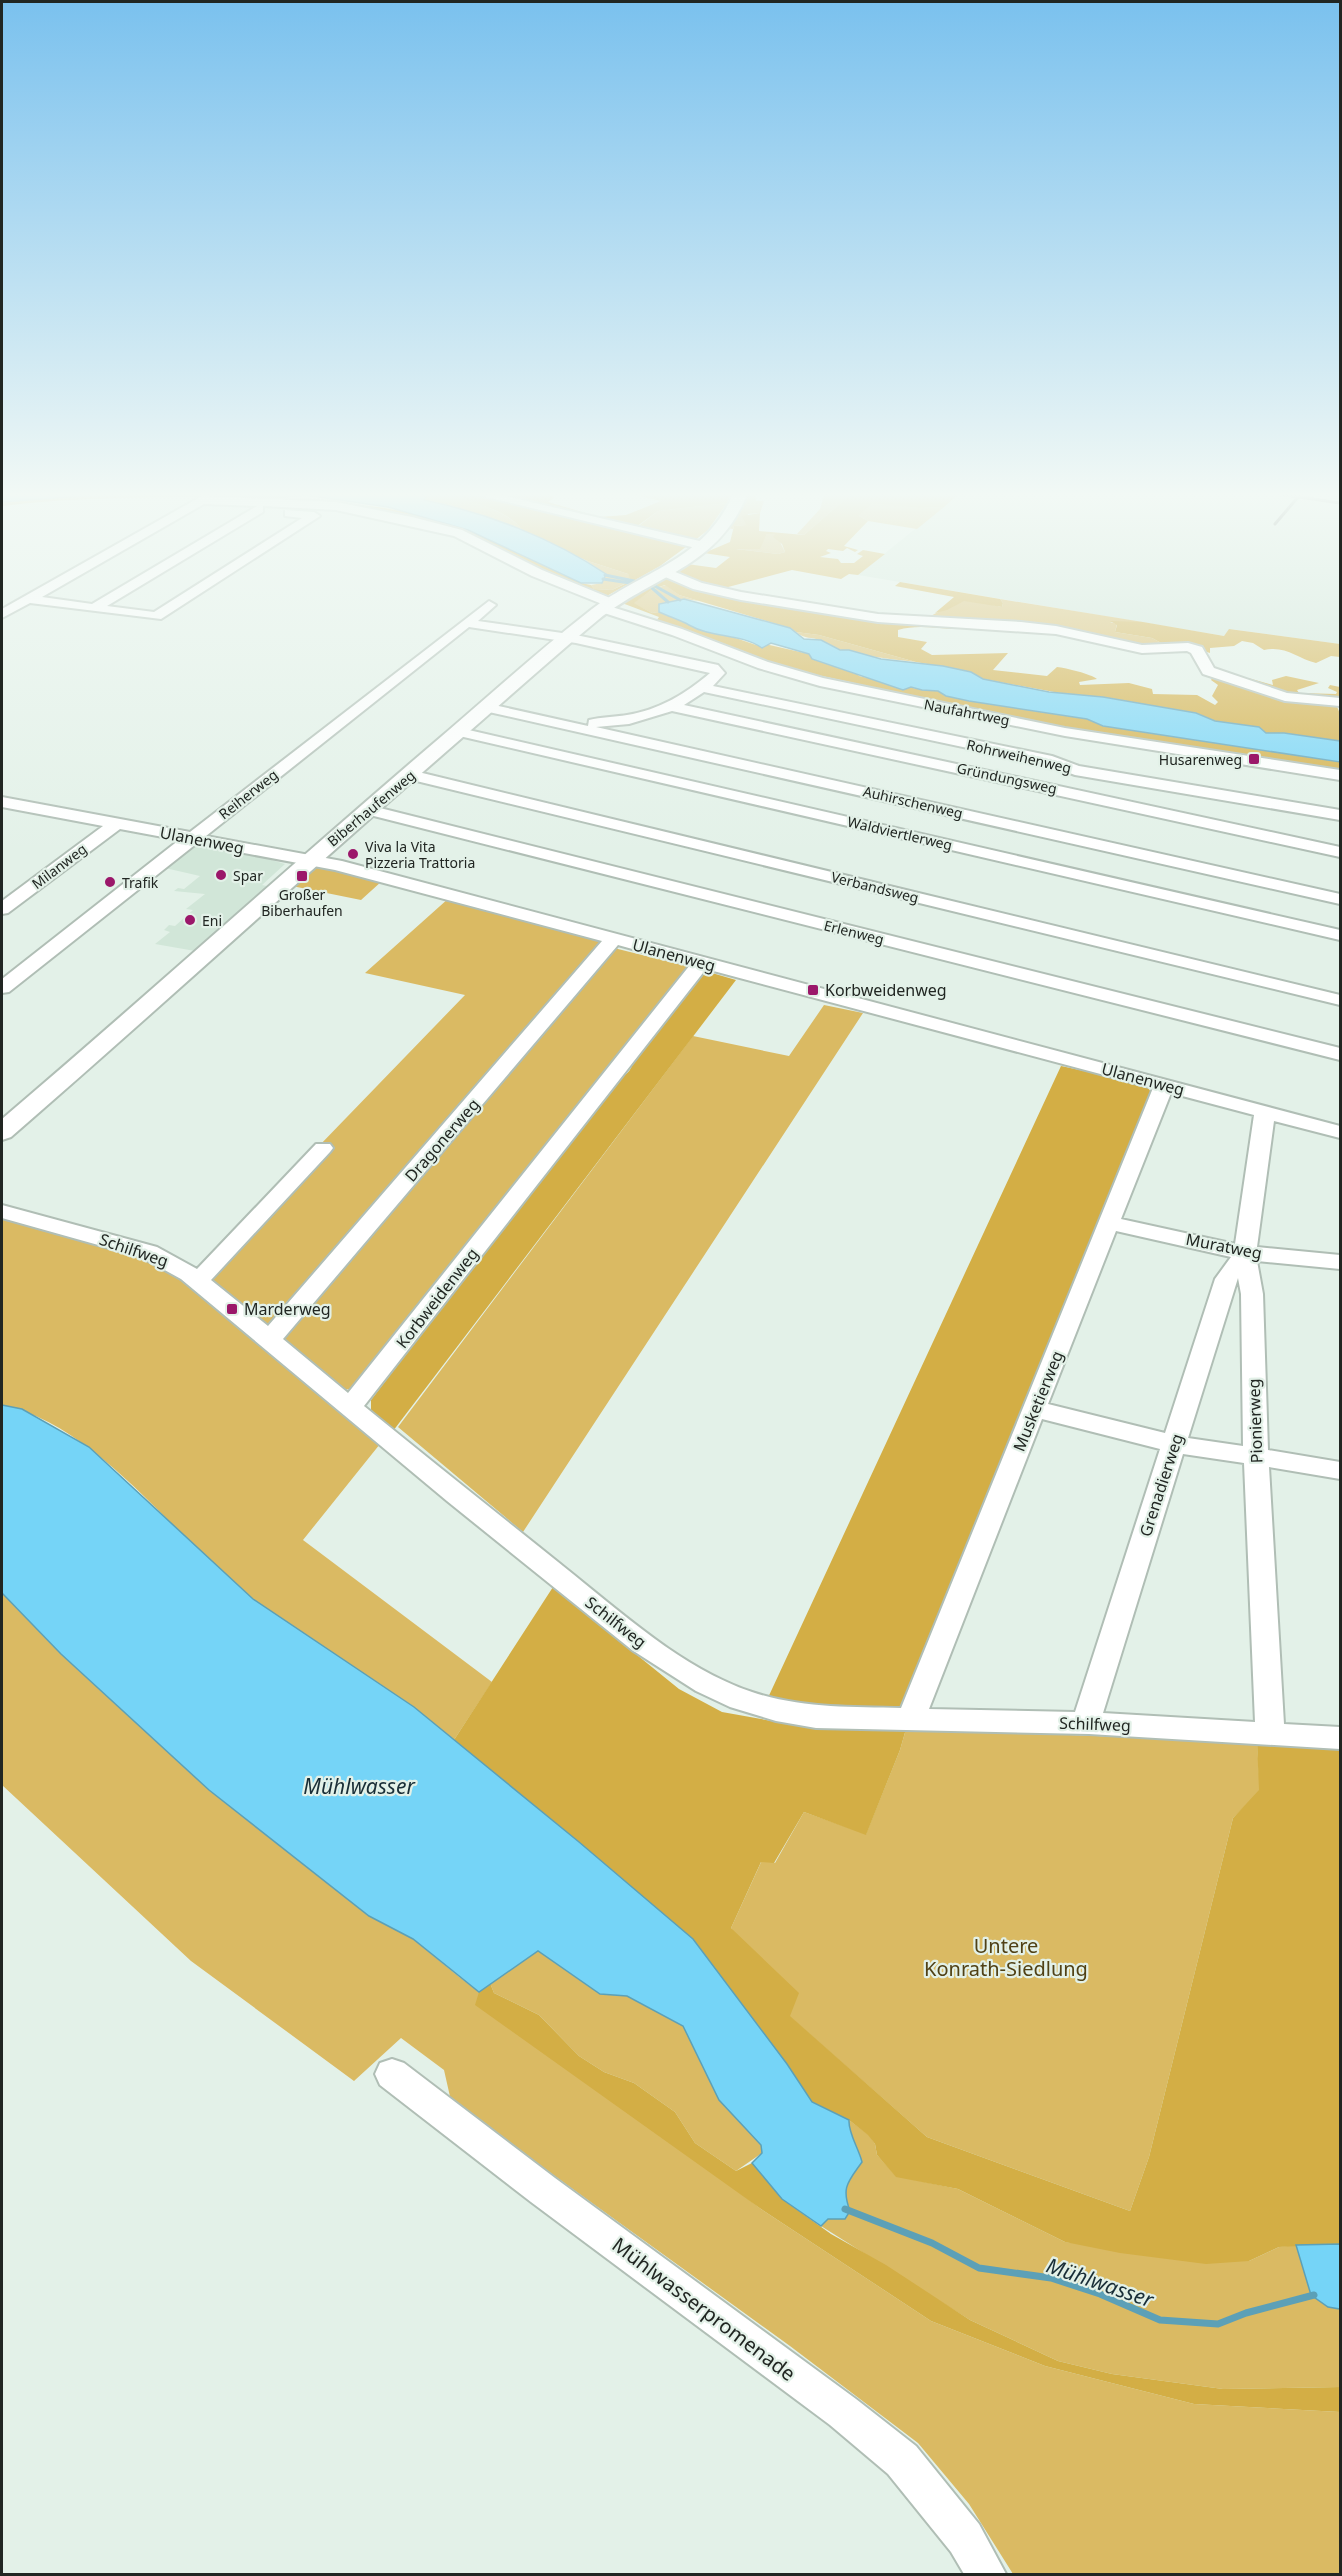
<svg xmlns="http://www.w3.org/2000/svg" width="1342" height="2576" viewBox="0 0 1342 2576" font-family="'Noto Sans',sans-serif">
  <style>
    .built { fill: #d1e6d8 }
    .green { fill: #daba63 }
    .forest { fill: #d3ae45; fill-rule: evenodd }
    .water { fill: #75d4f7; stroke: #5ca0b7; stroke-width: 1.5 }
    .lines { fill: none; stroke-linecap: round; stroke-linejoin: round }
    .stream-far1 { stroke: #5ca0b7; stroke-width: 3 }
    .stream { stroke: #5ca0b7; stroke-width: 7 }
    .minor-casing { stroke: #b0beb5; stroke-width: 4 }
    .major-casing { stroke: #b0beb5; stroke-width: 4 }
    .minor { fill: #fff; fill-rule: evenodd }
    .major { fill: #fff; fill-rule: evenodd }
    .rail { stroke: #585f5a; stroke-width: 3 }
    .poi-dot { fill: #9b176a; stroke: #e3f1e8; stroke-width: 2 }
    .labels { text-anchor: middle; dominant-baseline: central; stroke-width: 4.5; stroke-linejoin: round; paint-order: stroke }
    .far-street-label { font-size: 14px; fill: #212622; stroke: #e3f1e8 }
    .far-poi-label { font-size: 14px; fill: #212622; stroke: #e3f1e8; text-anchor: start }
    .street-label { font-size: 16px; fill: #212622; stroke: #e3f1e8 }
    .poi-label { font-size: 16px; fill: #212622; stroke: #e3f1e8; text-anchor: start }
    .near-park-label { font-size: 20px; fill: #504115; stroke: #e3f1e8 }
    .near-street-label { font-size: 20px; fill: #212622; stroke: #e3f1e8 }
    .near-water-label { font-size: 21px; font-style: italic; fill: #192e37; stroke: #e3f1e8 }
  </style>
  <rect width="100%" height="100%" fill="#e3f1e8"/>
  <path class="built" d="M961 492H1340V644L1230 629 1224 636 858 575Z
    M197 843 271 856 268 859 285 864 262 885 288 891 284 896 218 955 155 944 170 932 164 930 169 925 175 926 193 910 186 909 205 894 174 891 178 888 184 889 200 876 165 868Z"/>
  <path class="green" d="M414 492C442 492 506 506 522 530L452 506 423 500 425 496Z
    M749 492H755L756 501H764L760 513 748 514 746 525 734 526 733 529 727 528 748 498Z
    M825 492H853L804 535 797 534 820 509Z
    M872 502 919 508 944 507 917 529 868 521 859 516Z
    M727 503 708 530 694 541 636 528 658 511Z
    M767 534H776L785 552 778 554 736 549 760 547Z
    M585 560 628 574 632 580 612 590 594 589 591 585 602 583 606 574Z
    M666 585 679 595 699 601 684 599 659 604V612L652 613 633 603 653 589Z
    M1000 599 1143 622H1110L1117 624 1115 632 1152 638 1165 645 1144 647 1044 627 1042 624 924 620C933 614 953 604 963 601 973 599 991 605 1002 607L1003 603Z
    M796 632 819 635 916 662C890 659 863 656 838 649 832 647 827 643 821 641 812 636 805 640 796 632Z
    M323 865 382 881 361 900 292 886 313 866Z
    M449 898 605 943 268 1327 209 1281 317 1148 465 995 365 973Z
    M614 948 690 967 358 1388 343 1390 279 1337Z
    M824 1005 863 1013 523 1532 398 1427 693 1036 789 1056Z
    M2 1218 153 1260 197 1289 380 1444 303 1540 492 1682 454 1740C390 1688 318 1650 253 1600 176 1540 100 1426 2 1405Z
    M2 1593 61 1654 209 1790 369 1916 413 1939 458 1976 761 2209 931 2321 1045 2366 1194 2404 1340 2412V2574H1013L969 2504 918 2443 790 2346 451 2101 444 2070 401 2038 354 2081 191 1961 2 1785Z
    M906 1729 1257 1742 1260 1791 1233 1818 1149 2157 1130 2211 927 2137 789 2016 731 1928 763 1858 775 1863 804 1812 866 1834 900 1750Z
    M538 1951 600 1994 627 1996 683 2026 719 2100 762 2145V2153L736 2171 695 2143 675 2112 634 2083 604 2072 579 2056 539 2015 494 1993 490 1983Z
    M849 2120 869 2135 875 2144 877 2155 896 2176 958 2189 1065 2242 1249 2261 1279 2247 1296 2245 1311 2295 1328 2307 1340 2309V2387L1223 2389 1112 2374 1058 2361 970 2320 821 2226 828 2219 850 2212C841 2187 848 2182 862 2162 859 2149 848 2133 849 2120Z"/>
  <path class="forest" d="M133 492 220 494 222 497C148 497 75 497 2 506V502L17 501Z
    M433 492H553L554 498 548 502 599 517 626 515 661 501 624 492 731 494 727 503 658 511 636 527 694 541 660 566 605 597 559 580 494 547 341 505 245 498C282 493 310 503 345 504 432 508 505 544 581 583L591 585 594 589 612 590 631 581 628 574 585 560 522 530C507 507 458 499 433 492Z
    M853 492H961L944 507 919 508 872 503 859 516 868 521 844 546 858 550 855 552 847 548 843 551 828 549 826 551 831 553 820 557 838 559 841 563H854L863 556 857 554 863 550 885 554 858 575 849 574 841 579 792 570 713 591 850 618 901 624 962 626 959 629C938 629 918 624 898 630V637L927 642 921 649 932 655 1008 653 993 670 1047 676 1057 667C1066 668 1091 674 1097 679L1079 682 1080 685 1129 683 1152 689 1153 694 1197 695 1215 705 1218 702 1212 696 1218 685 1211 680 1213 677 1235 683 1248 678 1273 685 1272 680 1286 676 1319 683 1297 690 1299 693 1336 694 1337 692 1328 688 1330 685 1340 687V704H1336L1340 714V741L1284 733H1265L1259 727 1215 721 1196 713 1103 697 1076 696 983 679 971 672 916 662 819 635 796 632 790 628 679 595 665 585 653 589 634 603 652 613 659 612 762 647 765 644 809 654 812 659 857 673 859 676 922 690 938 691 946 696 969 701 1087 719 1103 726 1340 762V771L1067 729 808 673 743 654 656 621 659 617 622 603 663 579 681 575 680 571 687 564 716 568 730 557 704 553 730 542 734 526 746 525 742 516 760 513 759 531 804 535ZM767 534H775L773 537 782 544 785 552 778 554 736 549H760Z
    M900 582 1000 599 1003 603 1002 607 964 601 947 610 935 613 954 597 895 586Z
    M1110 621 1143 622 1224 636 1229 629 1340 644V657L1331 656 1316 663C1297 658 1285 645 1264 650L1253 643 1242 641 1234 646 1210 648V653L1185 645H1165L1152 638 1115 632 1117 625Z
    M712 973 736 980 393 1431 371 1410V1400L616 1080C628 1074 632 1071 634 1057L701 975Z
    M1061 1066 1145 1084 1154 1096 904 1709 893 1712 766 1702Z
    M553 1587 679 1689 722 1712 805 1727 906 1729 900 1750 866 1835 804 1812 774 1863 761 1862 731 1928 799 1993 790 2016 927 2137 1130 2211 1149 2157 1233 1818 1259 1790 1257 1742 1340 1748V2244L1279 2247 1249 2261 1206 2264 1120 2253 1065 2242 958 2189 896 2177 877 2155 875 2144 868 2135 849 2120 812 2102 787 2064 454 1740Z
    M490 1983 494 1993 539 2015 579 2056 604 2072 634 2083 675 2112 695 2143 736 2171 752 2163 782 2199 831 2234 886 2265 970 2320 1058 2361 1112 2374 1223 2389 1340 2387V2412L1194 2404 1045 2366 931 2321 761 2209 475 2005 479 1992Z"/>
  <path class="water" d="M2 492H133L2 502Z
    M178 492H414L426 497 424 500C487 513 552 538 606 574L602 583H581L468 530 388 507 306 495 283 497Z
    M684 599 790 628 804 639 821 640 840 650H849L881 659 943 666 971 672 983 679 1049 692 1103 697 1196 713 1215 721 1259 727 1266 733H1284L1340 741V762L1103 726 1087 719 969 701 946 696 938 691 922 690 911 687 903 690 812 659 809 654 771 643 762 648C741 633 711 638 689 625 680 620 670 617 659 612V604Z
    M2 1405 22 1409 89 1447 253 1599 414 1707 579 1842 693 1939 787 2064 812 2102 849 2120C848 2133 859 2149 862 2162 848 2182 841 2187 850 2211L845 2219H828L821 2226 782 2199 752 2163 762 2153 761 2145 719 2100 683 2026 627 1996 600 1994 538 1951 479 1992 413 1939 369 1916 209 1790 61 1654 2 1593Z
    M1340 2244V2309L1328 2307 1311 2295 1296 2245Z"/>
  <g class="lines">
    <path class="stream-far1" d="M605 575 634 581
      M603 579 630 583
      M655 586 680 600
      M652 588 668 602"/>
    <path class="stream" d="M845 2209 932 2243 979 2268 1051 2278 1100 2294 1160 2320 1218 2324 1246 2313 1314 2295"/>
    <defs>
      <path id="minor" d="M466 492H487L704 542 710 546 704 550Z
        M202 496 336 502 412 517 462 530 542 570 615 600 617 603 612 607 682 629 768 662 823 678 1065 728 1340 770V780L1065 736 820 686 758 668 672 635 598 611 596 608 602 604 532 576 454 536 336 510 263 506V512L107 606 154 612 302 518 285 516V510L314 512 320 516 161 619 30 603 2 618V609ZM204 504 257 506 92 604 42 597Z
        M668 569 702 583 741 592 878 614 1021 622 1056 626 1142 645 1188 643 1202 647 1214 668 1287 693 1340 698V706L1285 701 1203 674 1191 653 1187 651 1142 653 1056 634 878 622 741 600 693 589 663 576V570Z
        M489 601 496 605 478 621 576 635 718 665 725 673 713 686 1052 756 1079 766 1340 810V820L1075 775 1048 765 704 692 684 705 1340 847V857L672 711 629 724 596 727 1340 894V904L480 710 478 707 480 704 485 703 588 726 589 720C601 717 614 717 627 715 659 710 687 693 710 673L576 643 469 627 206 836 342 861 1340 1126V1138L1274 1121 1257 1247 1340 1255V1269L1257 1261 1263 1294 1268 1450 1340 1462V1479L1269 1467 1284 1724 1340 1727V1749L1089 1734 816 1728 776 1721 730 1707 696 1691 632 1650 447 1501 181 1279 141 1257 2 1218V1205L157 1247 197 1269 316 1144H330L333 1148 330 1152 211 1280 268 1326 602 941 335 870 196 844 9 992 2 993V979L179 840 120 829 8 913 2 914V901L103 826 2 807V797L190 832ZM618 945 690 965 348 1393 283 1339ZM706 969 1153 1088 901 1708C850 1707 800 1708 752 1692 681 1668 621 1612 563 1566 497 1513 430 1460 364 1406ZM1171 1093 1254 1115 1235 1244 1121 1219ZM1116 1231 1231 1257 1215 1279 1165 1433 1048 1404ZM1238 1278 1241 1294 1243 1446 1188 1438ZM1042 1419 1160 1449 1075 1712 929 1709ZM1183 1454 1244 1463 1255 1722 1103 1713Z
        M460 728 1340 930V940L455 735 453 732 455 729Z
        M410 770 1340 995V1005L404 778 402 775Z
        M368 805 1340 1048V1060L362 813 360 810 362 807Z
        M392 2059 404 2063 555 2178 856 2399 916 2446 979 2524 1006 2574H964L951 2552 888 2474 830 2425 531 2202 380 2085 375 2074 380 2063Z"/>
      <path id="major" d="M734 492H748C719 568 655 574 598 620 552 658 508 698 463 737 311 869 163 1005 11 1137L2 1140V1119C150 993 294 862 442 736 490 695 537 652 587 613 641 570 705 562 734 492Z"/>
    </defs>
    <use href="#minor" class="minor-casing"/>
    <use href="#major" class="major-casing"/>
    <use href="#minor" class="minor"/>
    <use href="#major" class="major"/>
    <path class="rail" d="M1279 494 1340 503
      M1275 524 1299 496"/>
  </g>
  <linearGradient id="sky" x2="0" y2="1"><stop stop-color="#7ac1ee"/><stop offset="0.58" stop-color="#f2f9f5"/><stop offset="1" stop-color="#f2f9f5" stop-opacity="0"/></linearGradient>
  <rect width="1342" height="853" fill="url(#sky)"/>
  <g class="poi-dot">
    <rect x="1248" y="753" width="12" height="12" rx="3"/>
    <circle cx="353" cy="854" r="6"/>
    <circle cx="221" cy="875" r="6"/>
    <rect x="296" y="870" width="12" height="12" rx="3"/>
    <circle cx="110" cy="882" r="6"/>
    <circle cx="190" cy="920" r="6"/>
    <rect x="807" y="984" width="12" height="12" rx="3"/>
    <rect x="226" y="1303" width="12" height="12" rx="3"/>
  </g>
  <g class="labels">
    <g class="far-street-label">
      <text transform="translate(967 712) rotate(11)">Naufahrtweg</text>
      <text transform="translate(1019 756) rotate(13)">Rohrweihenweg</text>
      <text transform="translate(1007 778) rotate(12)">Gründungsweg</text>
      <text transform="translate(248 794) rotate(-38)">Reiherweg</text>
      <text transform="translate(913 802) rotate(13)">Auhirschenweg</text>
      <text transform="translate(371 808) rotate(-40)">Biberhaufenweg</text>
      <text transform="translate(900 833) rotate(13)">Waldviertlerweg</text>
      <text transform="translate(59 866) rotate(-37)">Milanweg</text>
      <text transform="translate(875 887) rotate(14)">Verbandsweg</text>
      <text transform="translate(854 932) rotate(14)">Erlenweg</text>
    </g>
    <g class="far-poi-label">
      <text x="1242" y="759" text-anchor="end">Husarenweg</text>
      <text x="365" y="846">Viva la Vita<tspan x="365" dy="16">Pizzeria Trattoria</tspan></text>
      <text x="233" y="875">Spar</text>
      <text x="122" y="882">Trafik</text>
      <text x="302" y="894" text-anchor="middle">Großer<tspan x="302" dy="16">Biberhaufen</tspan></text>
      <text x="202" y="920">Eni</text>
    </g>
    <g class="street-label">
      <text transform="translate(202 840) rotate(11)">Ulanenweg</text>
      <text transform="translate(674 955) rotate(15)">Ulanenweg</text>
      <text transform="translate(1143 1079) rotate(15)">Ulanenweg</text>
      <text transform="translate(442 1140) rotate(-49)">Dragonerweg</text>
      <text transform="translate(1224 1246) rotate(11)">Muratweg</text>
      <text transform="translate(134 1250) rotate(19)">Schilfweg</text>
      <text transform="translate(437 1298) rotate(-52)">Korbweidenweg</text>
      <text transform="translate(1038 1401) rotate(-68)">Musketierweg</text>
      <text transform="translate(1255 1421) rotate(-92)">Pionierweg</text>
      <text transform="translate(1161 1485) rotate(-72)">Grenadierweg</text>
      <text transform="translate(616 1622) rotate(38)">Schilfweg</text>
      <text transform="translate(1095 1724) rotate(2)">Schilfweg</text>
    </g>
    <g class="poi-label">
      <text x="825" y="990">Korbweidenweg</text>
      <text x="244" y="1309">Marderweg</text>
    </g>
    <g class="near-park-label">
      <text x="1006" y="1945">Untere<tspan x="1006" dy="23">Konrath-Siedlung</tspan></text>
    </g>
    <g class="near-street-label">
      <text transform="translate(704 2309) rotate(37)">Mühlwasserpromenade</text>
    </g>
    <g class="near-water-label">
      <text x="359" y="1786">Mühlwasser</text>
      <text transform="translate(1100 2282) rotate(19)">Mühlwasser</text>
    </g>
  </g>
  <rect width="1342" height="2576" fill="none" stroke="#212622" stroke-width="6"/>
</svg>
